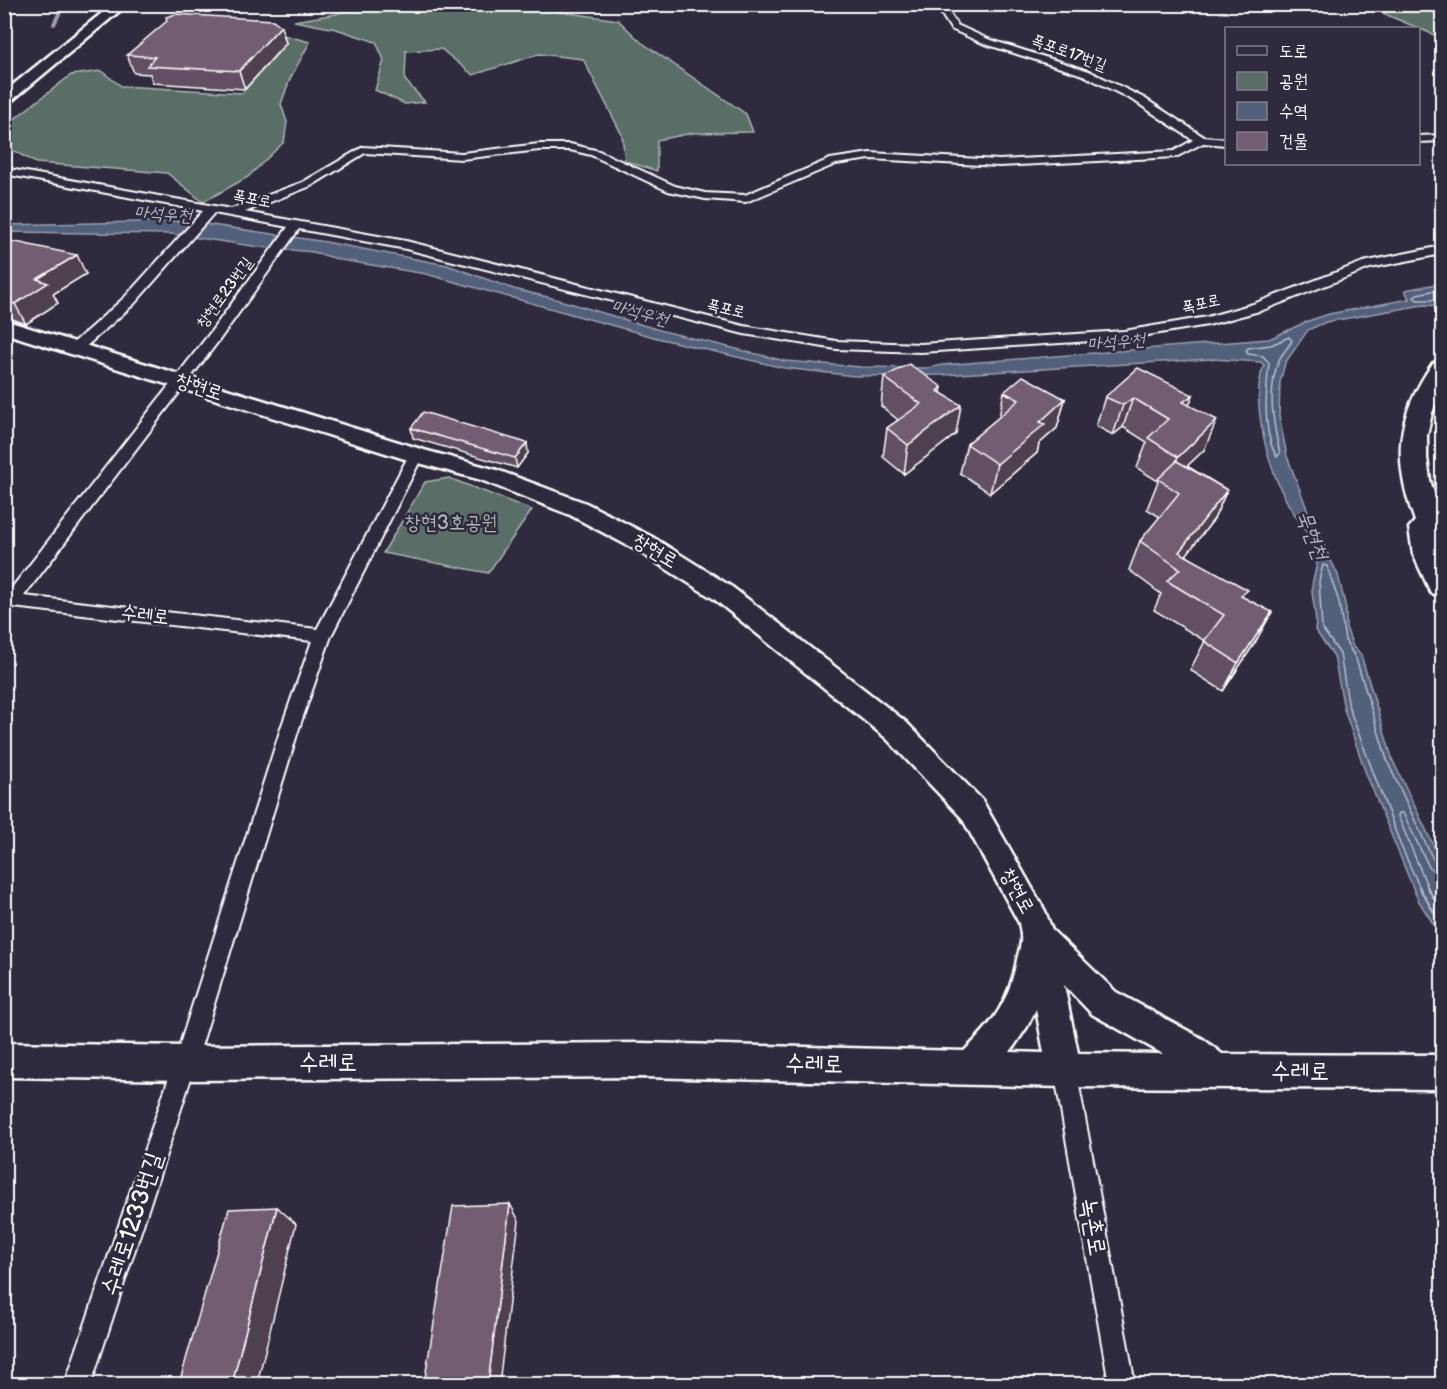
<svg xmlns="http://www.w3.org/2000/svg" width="1447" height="1389" viewBox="0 0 1447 1389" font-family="'Balsamiq Sans','Poor Story',sans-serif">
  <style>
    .green { fill: #5a6e67; stroke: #acb6b3; stroke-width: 1.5 }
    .water { fill: #53607c; stroke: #98a0b0; stroke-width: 1.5 }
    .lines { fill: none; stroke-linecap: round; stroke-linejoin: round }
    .shore-far1 { stroke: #babfcb; stroke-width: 1.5 }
    .shore { stroke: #babfcb; stroke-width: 2 }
    .stream { stroke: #98a0b0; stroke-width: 4 }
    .street-casing { stroke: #fff; stroke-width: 4 }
    .secondary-casing { stroke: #fff; stroke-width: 5 }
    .highway-casing { stroke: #fff; stroke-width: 5 }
    .street { fill: #2f2a3d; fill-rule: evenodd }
    .secondary { fill: #2f2a3d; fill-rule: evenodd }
    .highway { fill: #2f2a3d; fill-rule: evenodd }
    .wall { fill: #635063; stroke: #fff; stroke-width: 1.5 }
    .shaded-wall { fill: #504150; stroke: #fff; stroke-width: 1.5 }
    .building { fill: #735d73; stroke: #fff; stroke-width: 1.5 }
    .labels { text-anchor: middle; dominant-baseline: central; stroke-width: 5; stroke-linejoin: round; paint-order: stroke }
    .far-street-label { font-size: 16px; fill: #fff; stroke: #2f2a3d }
    .far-water-label { font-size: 18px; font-style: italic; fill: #b2b7c4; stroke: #2f2a3d }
    .street-label { font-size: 20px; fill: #fff; stroke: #2f2a3d }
    .park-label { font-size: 20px; fill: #acb6b3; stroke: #2f2a3d }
    .water-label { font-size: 21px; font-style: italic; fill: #b2b7c4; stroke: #2f2a3d }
    .near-street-label { font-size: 24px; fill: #fff; stroke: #2f2a3d }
  </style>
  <rect width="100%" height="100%" fill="#2f2a3d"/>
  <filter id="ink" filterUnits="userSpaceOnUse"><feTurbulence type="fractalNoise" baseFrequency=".0167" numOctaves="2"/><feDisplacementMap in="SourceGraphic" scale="12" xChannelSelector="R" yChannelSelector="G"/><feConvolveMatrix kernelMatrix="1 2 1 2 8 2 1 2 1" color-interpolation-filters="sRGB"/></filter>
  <g filter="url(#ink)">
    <path class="green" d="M362 5H537L555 11 618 20 641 42 746 114 753 132 693 133 657 140V171L625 161 622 135 583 59 539 54 473 75 441 49 406 51 405 80 425 102 405 104 375 90 384 60 376 42 336 29 294 21 336 14Z
      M1363 5H1442V38Z
      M275 33 310 42 290 79 281 104 287 122 284 142 248 177 203 202 167 173 36 163 5 146V139L13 120 71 75 101 71 121 86 242 93 286 44Z
      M449 478 532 510 488 573 383 553 425 482Z"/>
    <path class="water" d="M185 221 326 242 447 265 514 289 556 299 663 331 785 361 861 367 927 368 942 365 1269 339 1308 321 1329 314 1409 299 1405 290 1442 283V306L1423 305 1326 322 1308 330 1285 363 1280 382 1279 416 1287 456 1309 514 1338 575 1346 608V627L1353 647 1361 655 1393 761 1442 863V944L1439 933 1418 900 1365 771 1344 709 1334 656 1315 630C1318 613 1312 604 1312 588 1312 577 1320 563 1316 552 1311 536 1297 519 1288 504 1269 470 1249 402 1264 365L1261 362 1212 359 942 375 855 376 784 368 661 339 426 274 341 260 313 252 259 247 172 234 5 232 4 225Z"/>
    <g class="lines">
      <path class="shore-far1" d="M1442 289 1417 294 1414 297 1417 300H1442
        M1289 337 1292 341C1288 347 1282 354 1279 360 1267 390 1273 424 1280 453L1277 457C1262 433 1266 390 1269 363L1263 356 1248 354 1246 351 1248 348 1271 345Z
        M1420 888 1401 846 1349 708 1340 654 1322 628 1319 581 1323 565 1327 566 1339 602 1345 640 1356 659 1388 763 1431 855 1436 864 1442 865
        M1428 888 1398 816 1399 813H1403L1429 867 1435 872 1442 873"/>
      <path class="shore" d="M1419 887 1442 926
        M1427 887 1442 912"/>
      <path class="stream" d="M53 4 61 10 54 24"/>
      <defs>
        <path id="street" d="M935 4H944L957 25 988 39 1089 71 1144 98 1204 137 1226 139V145L1203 143 1176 157 999 166 870 159 836 164 746 202 705 199 668 191 591 155 570 150H539L462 159 365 153 311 186 245 212 406 241 744 326 836 341 921 344 1124 331 1207 317 1253 304 1363 262 1442 246V254L1370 268 1263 310 1208 325 1124 339 921 352 836 349 744 334 406 249 299 229 220 339 24 596 317 629 409 455 416 450 423 455 331 636 299 728 196 1063 91 1384H65L174 1063 281 728 312 641 4 606V594H7L210 333 288 227 214 213 135 303 82 350H72L70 347 72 344 125 297 203 211 4 174V168L231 209 303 182 363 147 462 153 539 144H570L599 151 675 186 705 193 745 195 830 159 870 153 999 160 1174 151 1193 140 1136 102 1083 75 982 43 951 29Z
          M1442 135V141L1418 142V136Z
          M1065 1059 1073 1062 1076 1070 1135 1384H1109L1054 1070 1057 1062Z"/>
        <path id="secondary" d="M113 4H128L9 103 4 104V92Z
          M4 320 424 450 497 470 586 503 654 538 732 587 906 722 982 800 1045 911 1052 930 1116 992 1203 1039 1222 1054 1442 1055V1089L1065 1087 641 1077 185 1080 4 1077V1043L185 1046 641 1043 964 1051C994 1023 1009 1001 1017 960 1021 942 1023 942 1019 923L962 818 886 738 714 599 636 550 570 515 481 480 408 460 4 333ZM1064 985 1092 1014 1163 1054 1078 1053ZM1036 1009 1044 1053 1010 1052 1027 1027Z"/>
        <path id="highway" d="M1442 360V388L1432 413 1427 435V458L1430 480 1442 518V596L1431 593 1413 554 1409 528 1415 521C1392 459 1396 417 1433 363Z"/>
      </defs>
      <use href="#street" class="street-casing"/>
      <use href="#secondary" class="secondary-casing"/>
      <use href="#highway" class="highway-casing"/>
      <use href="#street" class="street"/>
      <use href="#secondary" class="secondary"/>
      <use href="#highway" class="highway"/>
    </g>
    <path class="wall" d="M281 26 286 43 245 89 153 83 150 74 134 73 127 55Z
      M4 244 86 274 53 294 58 303 26 324 4 316Z
      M884 377 942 387 941 393 956 434 904 474 883 457 887 428 898 420 881 406Z
      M1004 392 1065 399 1057 428 1039 444 1037 453 990 493 960 473 967 444 999 417Z
      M1193 395 1189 405 1204 450 1187 466 1227 490 1214 519 1186 555 1244 598 1256 641 1223 691 1190 670 1205 641 1154 610 1161 594 1129 570 1140 541 1160 517 1147 509 1158 481 1137 468 1147 442 1123 427 1113 435 1096 426 1105 397Z
      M411 428 528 453 517 468 413 438Z"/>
    <path class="shaded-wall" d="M281 26 286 43 245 89 239 71Z
      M77 255 86 274 53 294 58 303 26 324 15 304 37 279Z
      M1193 395 1181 424 1183 402Z
      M1133 398 1123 427 1113 435 1123 405Z
      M1065 399 1057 428 1039 444 1037 453 990 493 997 464 1040 422Z
      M961 405 956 434 904 474 908 445Z
      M1217 420 1204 450 1166 486 1178 457Z
      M527 443 528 453 517 468 515 458Z
      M1227 490 1214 519 1177 567 1179 552Z
      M1272 612 1256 641 1223 691 1238 663Z
      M510 1204 519 1221 499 1384H488Z
      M277 1207 296 1224 257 1384H232Z"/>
    <path class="building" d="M176 14 273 20 281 26 239 71 147 66 155 57 127 55 167 21 166 17Z
      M16 242 77 255 37 279 48 283 15 304 4 300V244Z
      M909 364 942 387 938 391 961 405 908 445 887 428 921 404 884 377Z
      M1138 368 1193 395 1183 402 1217 420 1178 457 1148 438 1168 419 1133 398 1123 405 1105 397Z
      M1023 376 1065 399 1040 422 1045 424 997 464 967 444 1019 400 1004 392Z
      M423 412 527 443 515 458 411 428Z
      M1177 461 1227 490 1179 552 1248 590 1241 596 1272 612 1238 663 1204 641 1224 615 1167 581 1180 569 1140 541 1179 493 1158 479Z
      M510 1204 488 1384H424L453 1206Z
      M277 1207 232 1384H179L229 1209Z"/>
  </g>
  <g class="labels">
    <g class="far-street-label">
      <text transform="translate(1069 53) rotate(20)">폭포로17번길</text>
      <text transform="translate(252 199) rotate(11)">폭포로</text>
      <text transform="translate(225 293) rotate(-54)">창현로23번길</text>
      <text transform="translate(1201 304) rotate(-12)">폭포로</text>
      <text transform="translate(726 309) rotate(13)">폭포로</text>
    </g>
    <g class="far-water-label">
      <text transform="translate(163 214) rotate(4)">마석우천</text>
      <text transform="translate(640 313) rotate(15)">마석우천</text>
      <text transform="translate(1116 342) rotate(-5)">마석우천</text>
    </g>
    <g class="street-label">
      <text transform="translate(199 387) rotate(18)">창현로</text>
      <text transform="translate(655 551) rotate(31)">창현로</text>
      <text transform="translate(145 615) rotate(7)">수레로</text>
      <text transform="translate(1017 891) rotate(61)">창현로</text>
    </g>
    <g class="park-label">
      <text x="451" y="523">창현3호공원</text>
    </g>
    <g class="water-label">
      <text transform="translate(1312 535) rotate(69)">묵현천</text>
    </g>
    <g class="near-street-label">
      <text x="328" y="1062">수레로</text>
      <text transform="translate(814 1064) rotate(1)">수레로</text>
      <text x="1300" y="1071">수레로</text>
      <text transform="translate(132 1224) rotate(-72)">수레로1233번길</text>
      <text transform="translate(1093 1227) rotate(80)">녹촌로</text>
    </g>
  </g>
  <rect width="1447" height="1389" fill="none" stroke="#2f2a3d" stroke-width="24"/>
  <rect x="12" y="12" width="1423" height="1365" fill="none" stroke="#fff" stroke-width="2" filter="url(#ink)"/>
  <rect x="1225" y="27" width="195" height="138" fill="#2f2a3d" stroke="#827f8b" stroke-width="1.5"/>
  <rect x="1237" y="46" width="30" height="9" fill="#2f2a3d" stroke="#827f8b" stroke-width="1.5"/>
  <text x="1279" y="57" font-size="18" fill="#ffffff">도로</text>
  <rect x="1237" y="72" width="30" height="18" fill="#5a6e67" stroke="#827f8b" stroke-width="1.5"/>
  <text x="1279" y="87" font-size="18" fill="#ffffff">공원</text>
  <rect x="1237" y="102" width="30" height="18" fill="#53607c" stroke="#827f8b" stroke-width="1.5"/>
  <text x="1279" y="117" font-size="18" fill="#ffffff">수역</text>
  <rect x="1237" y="132" width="30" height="18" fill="#735d73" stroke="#827f8b" stroke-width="1.5"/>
  <text x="1279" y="147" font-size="18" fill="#ffffff">건물</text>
</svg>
